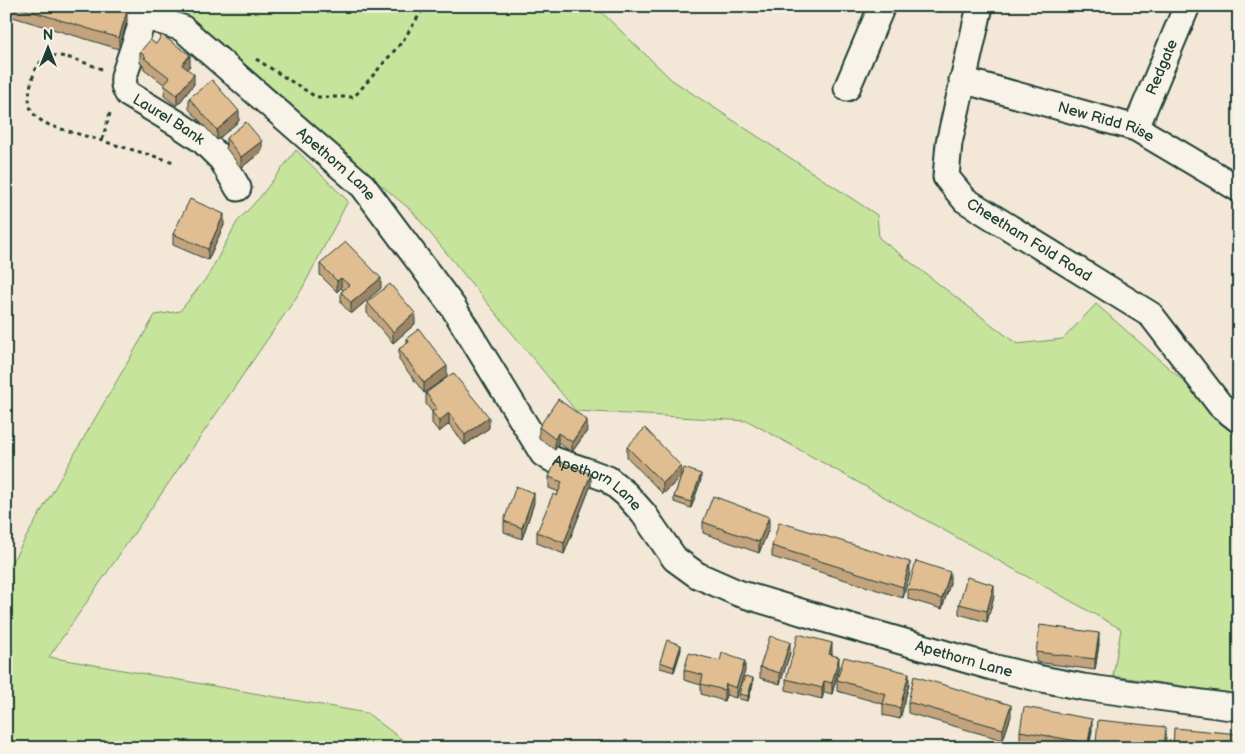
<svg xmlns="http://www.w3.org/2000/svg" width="1245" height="754" viewBox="0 0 1245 754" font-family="'Balsamiq Sans',sans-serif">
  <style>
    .green { fill: #c7e49c; stroke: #739068 }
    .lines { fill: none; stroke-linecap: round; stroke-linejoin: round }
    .minor-casing { stroke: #1f3d34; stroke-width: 29 }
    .path { stroke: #1f3d34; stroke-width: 3; stroke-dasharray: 4 4; stroke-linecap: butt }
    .minor { stroke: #f7f3e8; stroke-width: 25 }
    .wall { fill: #c2a37e; stroke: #1f3d34 }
    .shaded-wall { fill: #9e8466; stroke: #1f3d34 }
    .building { fill: #e1bd92; stroke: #1f3d34 }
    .labels { text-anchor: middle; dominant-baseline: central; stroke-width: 4; stroke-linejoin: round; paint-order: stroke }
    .street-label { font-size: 15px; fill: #1f3d34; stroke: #f7f3e8 }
  </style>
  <rect width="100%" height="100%" fill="#f3e8d7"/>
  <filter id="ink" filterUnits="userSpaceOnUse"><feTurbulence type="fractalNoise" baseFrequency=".02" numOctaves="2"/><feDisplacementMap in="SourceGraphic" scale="10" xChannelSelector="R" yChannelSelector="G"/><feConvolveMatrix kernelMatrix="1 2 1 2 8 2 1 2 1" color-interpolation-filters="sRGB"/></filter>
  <g filter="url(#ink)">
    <path class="green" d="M166 6H595L672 80 877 215 879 238 1017 344 1063 339 1096 304 1212 406 1239 438V694L1113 676 1121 629 748 421 576 411 412 211Z
      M296 150 348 201 302 289 49 657 367 713 413 748H6V572L155 315 180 311 208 276 237 222 260 197Z"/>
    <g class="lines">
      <defs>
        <g id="minor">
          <path id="s1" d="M112 6 182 28 363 186 453 307 543 454 554 460 584 470 608 479 626 494 643 513 675 559 697 575 738 593 831 621 992 667 1037 678 1083 687 1239 708"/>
          <path id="s2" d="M980 6 949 143 946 177 965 200 1151 315 1220 405 1239 420"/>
          <path id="s3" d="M144 16 124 76C123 84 124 88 128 94L178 124 203 141 222 160 238 188"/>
          <path id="s4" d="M962 80 1136 128 1239 189"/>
          <path d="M847 88 882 6"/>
          <path id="s5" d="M1136 128 1187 6"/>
        </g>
      </defs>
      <use href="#minor" class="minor-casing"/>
      <path class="path" d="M256 59 316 97H354L402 42 425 6
        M102 69C87 64 66 54 50 56 34 59 25 96 31 109 35 118 43 122 51 126L174 162
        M102 140 111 110"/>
      <use href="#minor" class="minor"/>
    </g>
    <path class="wall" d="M6 6H112L127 21 119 49 6 15Z
      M140 52 190 66 187 69 194 84 177 106 164 96 165 85 144 69V66L140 63Z
      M189 98 239 121 217 140 189 109Z
      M226 138 262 151 241 168 226 148Z
      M224 225 208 260 173 245V234Z
      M320 264 381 288 351 314 341 303V292L343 290 341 288 337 292 320 275Z
      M367 302 415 324 393 343 367 313Z
      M407 338 447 377 424 393 399 360V349L407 344Z
      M426 393 489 428 465 445 449 424 439 432 432 423V412L426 404Z
      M539 427 587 431 572 452 558 443 555 450 539 438Z
      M627 447 681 477 701 480 691 508 674 502V497L681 477 663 494 627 457Z
      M549 477 591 485 564 554 537 543V532L559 492 549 488Z
      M534 503 522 539 504 532V521Z
      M703 522 769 528 759 553 703 533Z
      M772 546 910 573 903 598 772 557Z
      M950 583 942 609 908 599V589Z
      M994 596 987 622 959 614V604Z
      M1099 644 1095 670 1036 662V652Z
      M681 650 674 672 660 668V662Z
      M790 653 780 684 760 678V667Z
      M832 653V655L839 667 832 694 824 692 822 699 786 690V679Z
      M684 670 745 671 736 698 726 695 724 701 701 694V685L684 680Z
      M837 680 909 684 900 719 883 715V704L837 691Z
      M753 684 748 701 739 699V694Z
      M908 702 1011 716 1003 740 908 713Z
      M1092 730 1089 748H1054L1020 742V731Z
      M1166 737 1165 748H1096V743Z"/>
    <path class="shaded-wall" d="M127 11V21L119 49V38Z
      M190 55V66L182 75V65Z
      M194 74V84L177 106V95Z
      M239 111V121L217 140V130Z
      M262 141V151L241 168V157Z
      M224 214V225L208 260V249Z
      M341 278V288L337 292V281Z
      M381 278V288L351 314V303Z
      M415 313V324L393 343V332Z
      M447 366V377L424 393V383Z
      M449 413V424L439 432V421Z
      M489 417V428L465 445V435Z
      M587 420V431L572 452V442Z
      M558 433V443L555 450V439Z
      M681 466V477L663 494V483Z
      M591 474V485L564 554V543Z
      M701 474V480L691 508V502Z
      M534 493V503L522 539V528Z
      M769 517V528L759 553V542Z
      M910 562V573L903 598V587Z
      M950 572V583L942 609V599Z
      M994 585V596L987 622V611Z
      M1099 633V644L1095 670V659Z
      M790 642V653L780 684V673Z
      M832 643V653L829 664V654Z
      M681 645V650L674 672V667Z
      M839 657V667L832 694V683Z
      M745 661V671L736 698V688Z
      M909 673V684L900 719V708Z
      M753 678V684L748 701V696Z
      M824 681V692L822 699V688Z
      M726 684V695L724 701V690Z
      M1011 705V716L1003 740V729Z
      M1092 719V730L1089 748H1088Z"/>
    <path class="building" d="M14 6H112L127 11 119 38Z
      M162 35 190 55 182 65 194 74 177 95 164 85 170 78 144 58 146 57 140 52 150 40 156 44Z
      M212 80 239 111 217 130 189 98Z
      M246 122 262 141 241 157 226 138Z
      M190 199 224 214 208 249 173 234Z
      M346 242 381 278 351 303 341 292 349 285 341 278 337 281 320 264Z
      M390 284 415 313 393 332 367 302Z
      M419 329 447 366 424 383 399 349 409 342 407 338Z
      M453 373 489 417 465 435 449 413 439 421 432 412 437 408 426 393Z
      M558 399 587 420 572 442 558 433 555 439 539 427Z
      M645 428 681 466 663 483 627 447Z
      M556 460 591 474 564 543 537 532 553 494 557 496 562 482 549 477Z
      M684 468 701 474 691 502 674 497Z
      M516 486 534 493 522 528 504 521Z
      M713 496 769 517 759 542 703 522Z
      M779 522 910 562 903 587 772 546Z
      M916 561 950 572 942 599 908 589Z
      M967 577 994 585 987 611 959 604Z
      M1040 625 1099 633 1095 659 1036 652Z
      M798 634 832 643 829 654 839 657 832 683 824 681 822 688 786 679Z
      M770 636 790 642 780 673 760 667Z
      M667 640 681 645 674 667 660 662Z
      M689 653 720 661 722 653 745 661 736 688 726 684 724 690 701 684 703 675 684 670Z
      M844 657 909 673 900 708 883 704 886 694 837 680Z
      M745 676 753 678 748 696 739 694Z
      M914 676 1011 705 1003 729 908 702Z
      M1024 707 1092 719 1088 743 1020 731Z
      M1098 720 1166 727 1164 748H1142L1096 743Z
      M1174 728 1239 734V748H1173Z"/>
  </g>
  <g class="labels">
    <g class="street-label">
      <text stroke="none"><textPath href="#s5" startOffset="66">Redgate</textPath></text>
      <text stroke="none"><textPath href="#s3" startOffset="130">Laurel Bank</textPath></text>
      <text stroke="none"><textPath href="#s4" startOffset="150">New Ridd Rise</textPath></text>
      <text stroke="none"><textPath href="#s1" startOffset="279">Apethorn Lane</textPath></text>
      <text stroke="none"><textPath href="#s2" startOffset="280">Cheetham Fold Road</textPath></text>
      <text stroke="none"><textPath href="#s1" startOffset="699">Apethorn Lane</textPath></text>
      <text stroke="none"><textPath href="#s1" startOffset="1119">Apethorn Lane</textPath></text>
    </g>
  </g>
  <rect width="1245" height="754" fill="none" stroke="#f7f3e8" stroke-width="25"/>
  <rect x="12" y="12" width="1220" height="729" fill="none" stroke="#1f3d34" stroke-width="2" filter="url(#ink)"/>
  <g transform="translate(48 48)" stroke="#f7f3e8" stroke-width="4" paint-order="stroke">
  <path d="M0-4L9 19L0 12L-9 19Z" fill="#1f3d34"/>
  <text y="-8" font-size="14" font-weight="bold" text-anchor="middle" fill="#1f3d34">N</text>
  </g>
</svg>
